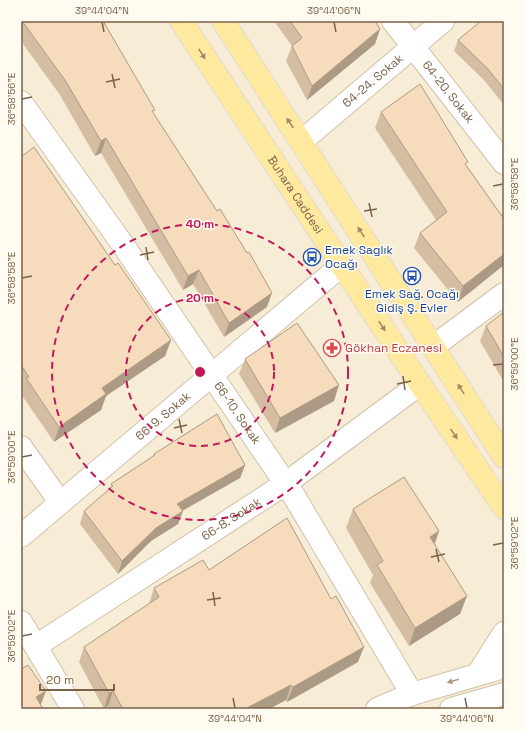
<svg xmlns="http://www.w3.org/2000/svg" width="525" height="730" viewBox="0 0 525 730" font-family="'Space Grotesk',sans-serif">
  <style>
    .residential { fill: #f7ecd5 }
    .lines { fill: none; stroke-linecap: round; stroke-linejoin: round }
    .minor-casing { stroke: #d2c2ab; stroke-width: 24 }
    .tertiary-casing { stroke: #d2c2ab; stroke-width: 24 }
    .primary-casing { stroke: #dfd9d3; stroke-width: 24 }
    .minor { stroke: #fff; stroke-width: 22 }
    .tertiary { stroke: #fff; stroke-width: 22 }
    .primary { stroke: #ffe99e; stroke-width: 22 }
    .wall { fill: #d4bda3 }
    .shaded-wall { fill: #ac9a84 }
    .building { fill: #f6dcbd; stroke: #ac9a84 }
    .oneway { fill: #a38a62 }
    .oneway2 { fill: #a99988 }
    .ticks { fill: none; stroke: #7b6248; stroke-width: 1.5 }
    .ring { fill: none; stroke: #c2185b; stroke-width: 2; stroke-dasharray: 7 5 }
    .labels { text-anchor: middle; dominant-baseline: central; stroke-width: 3; stroke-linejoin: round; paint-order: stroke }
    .street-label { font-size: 12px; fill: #7b6248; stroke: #fffbf0 }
    .transit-label { font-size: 12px; fill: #164399; stroke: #fffbf0; text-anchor: start }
    .health-label { font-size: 12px; fill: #be3a42; stroke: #fffbf0; text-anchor: start }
    .centre { fill: #c2185b; stroke: #fffbf0; stroke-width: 2 }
    .ring-label { font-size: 12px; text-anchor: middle; font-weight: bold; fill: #c2185b; stroke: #fffbf0; stroke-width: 3; stroke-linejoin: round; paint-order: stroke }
    .neatline { fill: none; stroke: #7b6248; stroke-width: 1.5 }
    .ticks-label { font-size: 10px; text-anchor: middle; fill: #7b6248 }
  </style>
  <rect width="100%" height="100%" fill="#fef9e8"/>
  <path class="residential" d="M21 21H504V709H21Z"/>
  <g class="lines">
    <defs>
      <g id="minor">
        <path id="s1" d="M393 21 504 163"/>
        <path id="s2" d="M21 102 121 242 294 496 412 694"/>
        <path id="s3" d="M302 141 443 21"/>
        <path d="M434 346 504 294"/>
        <path d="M21 447 60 502"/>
        <path id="s4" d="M21 536 342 265"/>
        <path d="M21 622 73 709"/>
        <path id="s5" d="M36 646 285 484 420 384"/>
      </g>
      <path id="tertiary" d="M478 674 504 633
        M377 709 412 694 504 667
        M451 709 504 694"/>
      <g id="primary">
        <path id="s6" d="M181 21 420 384 504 508"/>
        <path d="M223 21 504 457"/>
      </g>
    </defs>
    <use href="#minor" class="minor-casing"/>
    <use href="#tertiary" class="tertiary-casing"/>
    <use href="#primary" class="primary-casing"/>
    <use href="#minor" class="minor"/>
    <use href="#tertiary" class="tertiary"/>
    <use href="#primary" class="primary"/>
  </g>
  <path class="wall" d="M21 21H103L153 113 267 307 224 337 193 284 183 290 101 153 95 156 60 95 21 41Z
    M274 21H375L380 29 375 44 307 100 286 61 292 46Z
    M504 21V105L484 80 454 51 458 40Z
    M381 112 467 166 504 219 458 302 414 248 420 233 436 220 375 128Z
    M21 157 115 265 171 340 165 356 106 396 101 410 54 442 21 394 22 390 21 388Z
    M504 312V382L480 341 486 326Z
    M245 359 334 401 275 433 239 374Z
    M154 454 245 465 240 478 182 511 178 524 151 541 118 574 80 524 84 511 109 490 111 484 153 456Z
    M353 509 439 531 435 544 460 614 409 646 370 583 373 575 346 528Z
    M209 570 358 662 287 702 286 700 269 709H109L108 706 104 709 79 662 84 647 149 604 154 588Z"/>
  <path class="shaded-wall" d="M380 29 375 44 307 100 312 86Z
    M106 138 101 153 95 156 101 141Z
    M504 254V265L458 302 463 286Z
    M199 270 193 284 183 290 188 276Z
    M272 293 267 307 224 337 229 323Z
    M171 340 165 356 106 396 101 410 54 442 59 427 102 388Z
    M339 385 334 401 275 433 280 418Z
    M245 465 240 478 173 516 177 504Z
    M183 511 178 524 151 541 118 574 122 561 156 528Z
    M439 531 432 550 430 537Z
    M467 596 460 614 409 646 415 628Z
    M364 647 358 662 287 702 293 687Z
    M291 685 286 700 269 709H245Z
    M46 691 39 709 36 697Z
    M113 691 108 706 104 709 109 693Z"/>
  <path class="building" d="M22 21H103L155 110 152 111 217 211 220 209 247 253 249 252 272 293 229 323 199 270 188 276 106 138 101 141 65 80Z
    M290 21H375L380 29 312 86 292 46 302 38Z
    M481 21H504V89L488 69 458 40Z
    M420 84 468 162 465 164 504 219V254L463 286 420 233 447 212 381 112Z
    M34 147 115 265 118 263 171 340 102 388 106 394 59 427 26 378 29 377 21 365V157Z
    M504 312V357L486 326Z
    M297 323 339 385 280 418 245 359Z
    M217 414 245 465 177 504 183 511 156 528 122 561 84 511 113 486 111 484 155 455 154 454Z
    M404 477 439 531 430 537 467 596 415 628 377 565 383 561 353 509Z
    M287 518 331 599 336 596 364 647 293 687 291 685 245 709H123L113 691 109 693 84 647 159 597 154 588 203 560 209 570Z
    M28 665 46 691 36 697 43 709H21V669Z"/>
  <defs><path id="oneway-solid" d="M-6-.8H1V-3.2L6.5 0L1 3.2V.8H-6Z"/></defs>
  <g class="oneway">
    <use href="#oneway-solid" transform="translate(202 54) rotate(57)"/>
    <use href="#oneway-solid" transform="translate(290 123) rotate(-123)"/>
    <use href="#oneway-solid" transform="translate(361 232) rotate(-123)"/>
    <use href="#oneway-solid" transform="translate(382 326) rotate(57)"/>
    <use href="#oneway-solid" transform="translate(461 389) rotate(-122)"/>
    <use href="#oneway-solid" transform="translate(454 434) rotate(56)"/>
  </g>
  <use class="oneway2" href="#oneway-solid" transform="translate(453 681) rotate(164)"/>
  <path class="ticks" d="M102 22 104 32M334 22 336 32M112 74 115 88M106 82 120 79M22 99 32 97M493 186 503 184M369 203 372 217M364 211 377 209M146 247 148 260M140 255 154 252M22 278 32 276M493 365 503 364M403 376 405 390M397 384 411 381M179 419 182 433M174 428 187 425M22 457 32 455M493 545 503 543M436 549 439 562M431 557 445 554M213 592 215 606M207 600 221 598M22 636 32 634M233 698 235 708M465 698 467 708"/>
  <g class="ring">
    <circle cx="200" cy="372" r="74"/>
    <circle cx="200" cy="372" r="148"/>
  </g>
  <defs>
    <symbol id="bus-ring" viewBox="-11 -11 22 22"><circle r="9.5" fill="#fffbf0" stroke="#1a4fb4" stroke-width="1.5"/><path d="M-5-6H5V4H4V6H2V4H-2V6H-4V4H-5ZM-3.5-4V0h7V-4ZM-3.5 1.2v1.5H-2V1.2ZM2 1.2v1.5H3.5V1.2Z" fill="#1a4fb4"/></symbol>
    <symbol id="pharmacy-ring" viewBox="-11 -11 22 22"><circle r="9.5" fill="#fffbf0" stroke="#e0444e" stroke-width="1.5"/><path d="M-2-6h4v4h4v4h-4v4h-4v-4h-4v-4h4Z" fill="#e0444e"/></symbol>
  </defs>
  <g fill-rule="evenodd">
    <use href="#bus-ring" x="302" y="247" width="20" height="20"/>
    <use href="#bus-ring" x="402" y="266" width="20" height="20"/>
    <use href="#pharmacy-ring" x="322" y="338" width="20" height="20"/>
  </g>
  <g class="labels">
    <g class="street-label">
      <text stroke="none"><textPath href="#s3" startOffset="93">64-24. Sokak</textPath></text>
      <text stroke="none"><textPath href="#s1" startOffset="90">64-20. Sokak</textPath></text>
      <text stroke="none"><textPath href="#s6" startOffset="208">Buhara Caddesi</textPath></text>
      <text stroke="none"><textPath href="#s2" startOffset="379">66-10. Sokak</textPath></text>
      <text stroke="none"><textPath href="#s4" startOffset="186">66-9. Sokak</textPath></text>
      <text stroke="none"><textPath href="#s5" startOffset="233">66-8. Sokak</textPath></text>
    </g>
    <g class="transit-label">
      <text x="325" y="250">Emek Saglık<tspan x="325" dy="14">Ocağı</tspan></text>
      <text x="412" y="294" text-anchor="middle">Emek Sağ. Ocağı<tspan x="412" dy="14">Gidiş Ş. Evler</tspan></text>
    </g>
    <g class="health-label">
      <text x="345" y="348">Gökhan Eczanesi</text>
    </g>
  </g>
  <circle cx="200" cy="372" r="6" class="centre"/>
  <g class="ring-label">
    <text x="200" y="228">40 m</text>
    <text x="200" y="302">20 m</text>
  </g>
  <rect width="525" height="730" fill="none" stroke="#fffbf0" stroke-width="44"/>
  <path d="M40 684v6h74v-6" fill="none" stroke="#7b6248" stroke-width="2"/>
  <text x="46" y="684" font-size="12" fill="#7b6248" stroke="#fffbf0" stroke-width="3" paint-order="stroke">20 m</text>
  <rect x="22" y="22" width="481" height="686" class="neatline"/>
  <g class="ticks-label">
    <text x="102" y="14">39°44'04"N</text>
    <text x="334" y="14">39°44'06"N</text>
    <text transform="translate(11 99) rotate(-90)" y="4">36°58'56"E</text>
    <text transform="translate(514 184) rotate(-90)" y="4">36°58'58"E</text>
    <text transform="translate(11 278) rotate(-90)" y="4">36°58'58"E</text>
    <text transform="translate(514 364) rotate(-90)" y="4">36°59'00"E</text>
    <text transform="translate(11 457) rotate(-90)" y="4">36°59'00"E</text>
    <text transform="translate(514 543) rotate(-90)" y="4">36°59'02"E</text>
    <text transform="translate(11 636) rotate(-90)" y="4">36°59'02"E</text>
    <text x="235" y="722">39°44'04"N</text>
    <text x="467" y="722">39°44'06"N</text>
  </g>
</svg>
